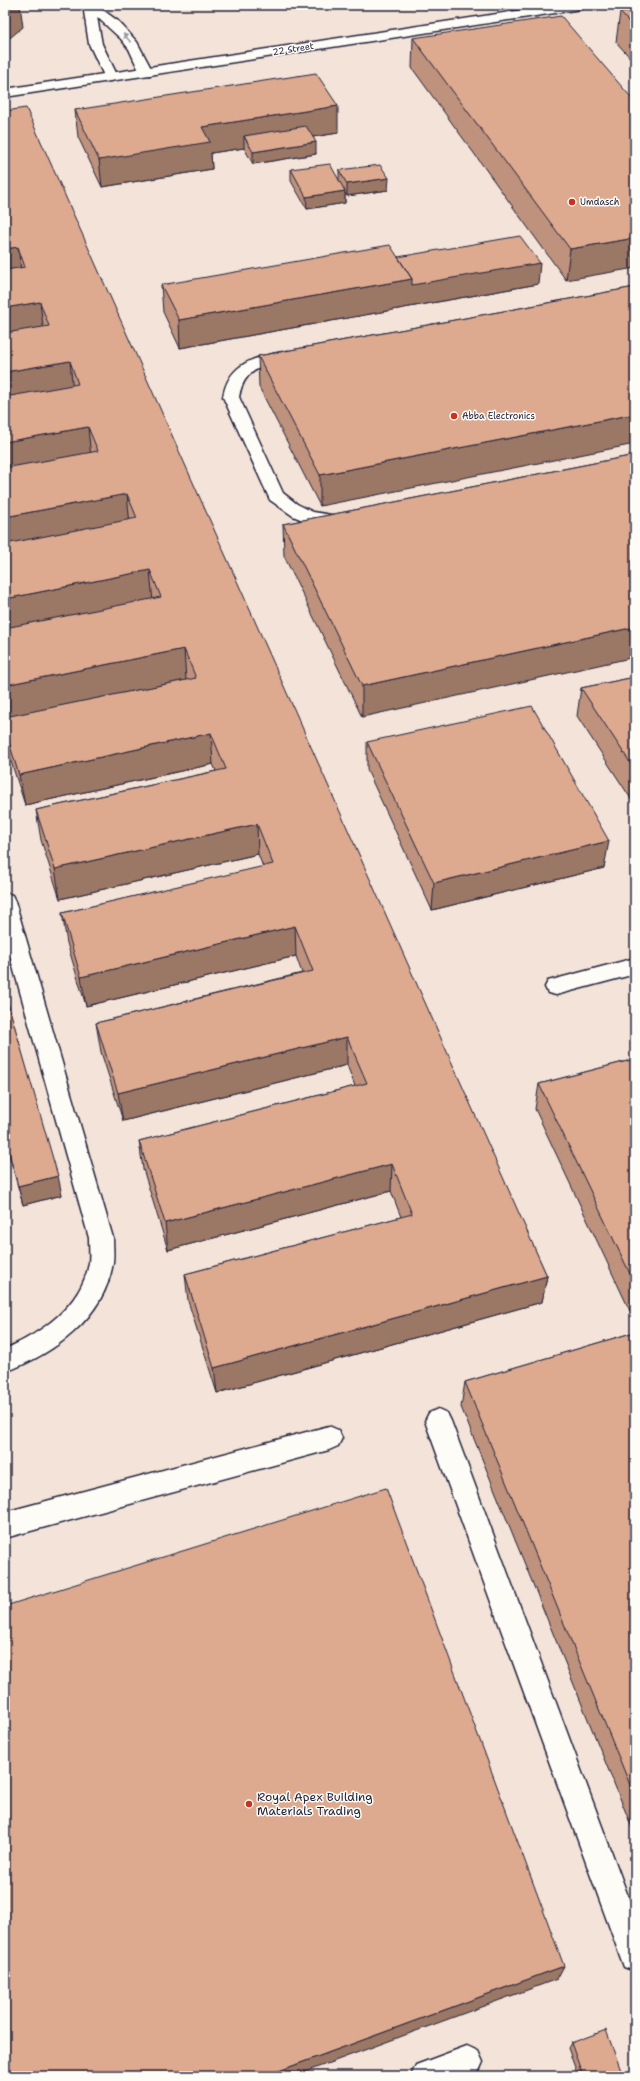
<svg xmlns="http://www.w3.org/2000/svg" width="640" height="2081" viewBox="0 0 640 2081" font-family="'Shantell Sans',sans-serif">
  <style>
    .built { fill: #f3e3d8 }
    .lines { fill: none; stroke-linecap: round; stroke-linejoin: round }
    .service-casing { stroke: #22223b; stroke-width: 3 }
    .minor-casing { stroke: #22223b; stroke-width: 3 }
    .service { fill: #fdfcf7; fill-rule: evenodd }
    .minor { fill: #fdfcf7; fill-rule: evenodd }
    .wall { fill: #be927c; stroke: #22223b }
    .shaded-wall { fill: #9b7765; stroke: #22223b }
    .building { fill: #ddaa90; stroke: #22223b }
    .oneway { fill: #9a9aa2 }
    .poi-dot { fill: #c8321e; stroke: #fdfcf7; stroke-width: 1.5 }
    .labels { text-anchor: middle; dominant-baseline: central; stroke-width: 3; stroke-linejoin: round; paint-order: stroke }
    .far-street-label { font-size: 9px; fill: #22223b; stroke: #fdfcf7 }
    .far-poi-label { font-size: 9px; fill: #22223b; stroke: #fdfcf7; text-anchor: start }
    .near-poi-label { font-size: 12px; fill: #22223b; stroke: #fdfcf7; text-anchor: start }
  </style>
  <rect width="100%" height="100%" fill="#fdfcf7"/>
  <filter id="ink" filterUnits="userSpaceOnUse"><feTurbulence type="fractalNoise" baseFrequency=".025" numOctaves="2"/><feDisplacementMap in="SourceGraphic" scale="8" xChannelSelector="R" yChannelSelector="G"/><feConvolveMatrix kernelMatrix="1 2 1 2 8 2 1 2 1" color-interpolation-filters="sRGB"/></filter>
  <g filter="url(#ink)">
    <path class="built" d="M5 5H635V2076H5Z"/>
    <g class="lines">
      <defs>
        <path id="service" d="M83 5H96L118 21 137 42 153 72 151 75H141L129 49 121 39 97 17 102 44 118 77 111 81 106 80 89 44Z
          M288 351 294 353 296 356 294 359C267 366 244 365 239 397L283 493 297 504 313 512 350 518 353 522 350 526 334 527 310 523 293 516 270 500 223 397C229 361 257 357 288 351Z
          M5 893 12 895 15 901 113 1238C113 1246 114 1254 113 1262 105 1318 54 1354 5 1372V1349C42 1333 82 1305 89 1263 90 1255 89 1246 89 1238L5 938Z
          M635 958V974L556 995 548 993 545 987 548 981Z
          M438 1409 447 1413 451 1421 635 1915V1971L624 1967 620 1956 425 1421 429 1413Z
          M329 1426 338 1430 342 1438 338 1446 329 1450 5 1538V1512Z
          M467 2046 478 2051 483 2062 478 2073 471 2076H411L416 2065Z"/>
        <path id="minor" d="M556 5H587L581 9 5 97V89Z"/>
      </defs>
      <use href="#service" class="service-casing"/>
      <use href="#minor" class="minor-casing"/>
      <use href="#service" class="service"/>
      <use href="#minor" class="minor"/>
    </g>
    <path class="wall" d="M635 10V63L616 42 620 12Z
      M413 38 635 102 566 280 412 68Z
      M75 110 338 133 313 137 316 154 253 164 244 148 211 153 212 169 102 187 78 137Z
      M5 111 547 1276 542 1302 217 1393 188 1301 185 1274 401 1217 391 1191 168 1250 143 1169 139 1141 355 1086 347 1065 123 1121 101 1052 96 1023 302 973 296 956 86 1006 67 943 62 913 263 867 258 854 60 899 41 840 36 810 216 771 213 764 25 805 7 749 5 736Z
      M291 169 339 180V170L388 190 347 196 345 193V203L307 209 291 181Z
      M398 257 538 284 180 348 163 312 161 285Z
      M635 287 320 506 259 387 258 356Z
      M635 455 362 717 284 556 283 524Z
      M635 677V805L577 716 581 688Z
      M367 742 604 868 432 910 367 770Z
      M5 993 62 1195 23 1205 5 1140Z
      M635 1059V1309L630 1311 535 1109 539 1084Z
      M635 1332V1835L461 1407 465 1382Z
      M571 2043 623 2076H578L568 2048Z"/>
    <path class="shaded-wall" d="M10 5H20L23 27 5 42V9Z
      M338 106V133L250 147 244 136V148L211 153 212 169 102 187 99 160 202 127Z
      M316 142V154L253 164V152Z
      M389 178 388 190 347 196V184Z
      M345 191V203L307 209 306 197Z
      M635 238V268L566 280 570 249Z
      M18 247 22 278 5 281V249Z
      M540 263 538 284 180 348 179 320 412 279Z
      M40 302 44 333 5 340V308Z
      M70 361 73 392 5 404V372Z
      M635 414V444L320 506V475Z
      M88 427 91 458 5 474V442Z
      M127 494 130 525 5 549V517Z
      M150 570 153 602 5 631V599Z
      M635 627V657L362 717V686Z
      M184 649 186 680 5 718V685Z
      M211 733 213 764 25 805 19 775Z
      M257 824 258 854 60 899 55 869Z
      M609 841 604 868 432 910 434 883Z
      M295 926 296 956 86 1006 81 977Z
      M347 1037V1065L123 1121 118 1093Z
      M392 1164 391 1191 168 1250 165 1223Z
      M58 1176 62 1195 23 1205 18 1186Z
      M547 1276 542 1302 217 1393 214 1368Z
      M635 1292V1309L630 1311Z
      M564 1966 557 1979 294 2076H265Z"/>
    <path class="building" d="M5 5H10L5 9Z
      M635 10V29L620 12Z
      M561 16 635 102V238L570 249 413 38Z
      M316 73 338 106 202 127 210 142 99 160 75 110Z
      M26 108 547 1276 214 1368 185 1274 412 1214 392 1164 165 1223 139 1141 367 1083 347 1037 118 1093 96 1023 313 971 295 926 81 977 62 913 273 864 257 824 55 869 36 810 226 769 211 733 19 775 5 729V717L196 678 184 649 5 685V628L161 597 150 570 5 599V544L137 518 127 494 5 517V468L98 451 88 427 5 442V397L78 384 70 361 5 372V333L49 326 40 302 5 308V270L25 267 18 247 5 249V111Z
      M306 126 316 142 253 152 244 136Z
      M330 164 345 191 306 197 291 169Z
      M380 165 389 178 347 184 339 170Z
      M520 236 540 263 412 285V279L398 257Z
      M390 245 412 279 179 320 161 285Z
      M635 287V414L320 475 258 356Z
      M635 455V627L362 686 283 524Z
      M635 677V770L581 688Z
      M532 706 609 841 434 883 367 742Z
      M5 993 58 1176 18 1186 5 1138Z
      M635 1059V1284L539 1084Z
      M635 1332V1797L465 1382Z
      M386 1488 564 1966 265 2076H5V1606Z
      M606 2030 623 2076H583L571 2043Z"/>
    <defs><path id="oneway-solid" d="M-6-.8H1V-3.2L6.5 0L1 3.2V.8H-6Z"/></defs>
    <use class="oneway" href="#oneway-solid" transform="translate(127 38) rotate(-130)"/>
  </g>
  <g class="poi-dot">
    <circle cx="572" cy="202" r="4"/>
    <circle cx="454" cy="416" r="4"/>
    <circle cx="249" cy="1804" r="4"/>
  </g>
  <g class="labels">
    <g class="far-street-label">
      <text transform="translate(293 49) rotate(-9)">22 Street</text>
    </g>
    <g class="far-poi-label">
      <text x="580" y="202">Umdasch</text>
      <text x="462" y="416">Abba Electronics</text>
    </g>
    <g class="near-poi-label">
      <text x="257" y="1797">Royal Apex Building<tspan x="257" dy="14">Materials Trading</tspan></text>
    </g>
  </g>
  <rect width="640" height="2081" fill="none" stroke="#fdfcf7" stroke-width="20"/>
  <rect x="10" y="10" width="620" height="2061" fill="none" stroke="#22223b" stroke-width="1.5" filter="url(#ink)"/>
</svg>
